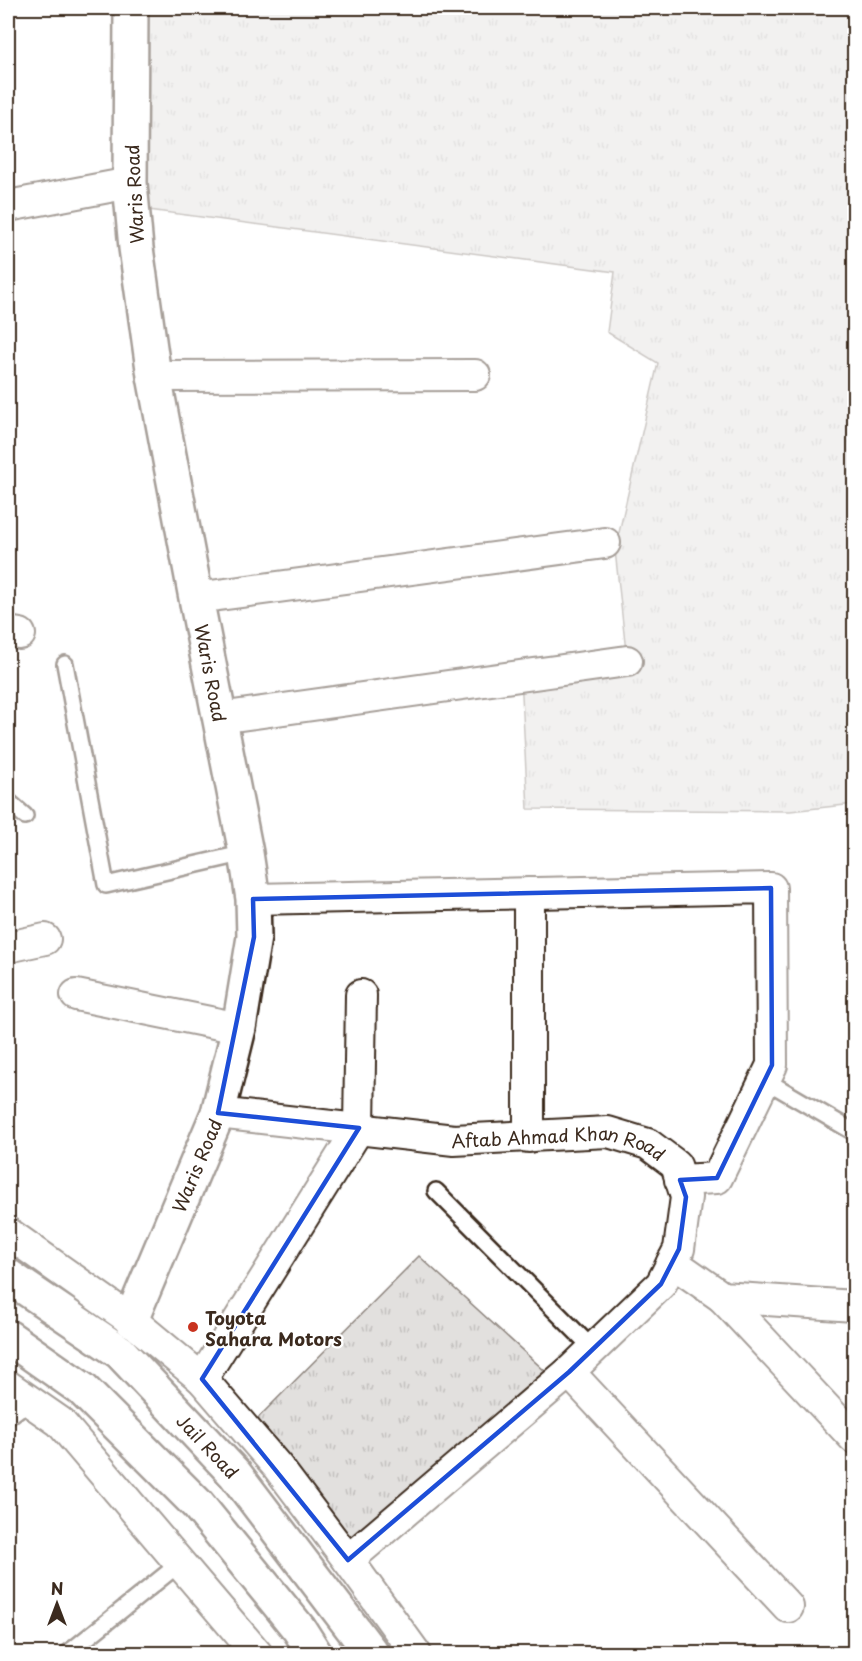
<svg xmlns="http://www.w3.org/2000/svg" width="862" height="1661" viewBox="0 0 862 1661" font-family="'Playpen Sans',sans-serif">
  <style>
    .grass { fill: url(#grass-tufts); stroke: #8e857e; stroke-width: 1.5 }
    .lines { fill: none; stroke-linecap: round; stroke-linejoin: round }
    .lane-casing { stroke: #3b2a1e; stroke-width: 20 }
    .street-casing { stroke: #3b2a1e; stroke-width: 34 }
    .secondary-casing { stroke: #3b2a1e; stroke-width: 38 }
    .lane { stroke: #fff; stroke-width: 15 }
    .street { stroke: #fff; stroke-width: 30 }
    .secondary { stroke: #fff; stroke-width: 33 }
    .marked { fill: none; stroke: #1d4ed8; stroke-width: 4.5; stroke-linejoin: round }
    .poi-dot { fill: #c8321e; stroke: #fff; stroke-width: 2 }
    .labels { text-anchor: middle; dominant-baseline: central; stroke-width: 4.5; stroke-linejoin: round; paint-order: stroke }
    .street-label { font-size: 18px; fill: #3b2a1e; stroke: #fff }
    .poi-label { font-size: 18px; font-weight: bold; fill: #3b2a1e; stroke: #fff; text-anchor: start }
  </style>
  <defs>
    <pattern id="grass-tufts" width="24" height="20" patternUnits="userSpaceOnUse" patternTransform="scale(1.5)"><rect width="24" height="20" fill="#e2e0de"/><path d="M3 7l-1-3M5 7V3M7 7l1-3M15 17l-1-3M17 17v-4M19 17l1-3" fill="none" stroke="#c3c0be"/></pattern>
  </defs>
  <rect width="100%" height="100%" fill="#fff"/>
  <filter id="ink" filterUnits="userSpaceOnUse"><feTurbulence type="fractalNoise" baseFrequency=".0167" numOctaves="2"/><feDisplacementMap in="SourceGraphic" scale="12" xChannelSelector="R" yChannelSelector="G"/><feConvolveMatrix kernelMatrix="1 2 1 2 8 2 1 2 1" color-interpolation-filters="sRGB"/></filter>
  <g filter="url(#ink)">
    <path class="grass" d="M123 8H854V804L790 811 528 809 521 676 627 661 615 550 658 363 607 332 615 272 134 208Z
      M419 1256 557 1382 350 1553 280 1444 254 1422Z"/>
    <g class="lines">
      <defs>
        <path id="lane" d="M65 664 106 885 246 853
          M8 801 25 816
          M765 1080 854 1132
          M436 1191 593 1349
          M8 1417 29 1401
          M67 1654 180 1563"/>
        <g id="street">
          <path d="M8 206 130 183"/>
          <path d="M154 376 475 375"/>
          <path d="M196 598 605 543"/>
          <path d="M8 632 20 634"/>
          <path d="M219 718 627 661"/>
          <path d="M253 899 771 888 772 1065 717 1178 680 1180"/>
          <path d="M8 947 45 939"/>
          <path d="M76 995 239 1028"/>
          <path id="s1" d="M218 1113 454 1140 608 1132 648 1144 676 1165 686 1197 679 1249 661 1284 569 1372 348 1560"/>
          <path d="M529 1137V893"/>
          <path d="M8 1233 131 1320 202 1379 277 1466 348 1560 416 1654"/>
          <path d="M672 1262 722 1297 854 1306"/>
          <path d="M722 1297 854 1438"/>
          <path d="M569 1372 788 1607"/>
          <path d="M202 1379 359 1128 361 995"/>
          <path d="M8 1386 60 1422 257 1654"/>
        </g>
        <g id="secondary">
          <path id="s2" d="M8 1276 120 1352 235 1474 372 1654"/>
          <path id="s3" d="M131 1320 218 1113 239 1028 254 937 253 899 246 853 196 598 154 376 136 248 130 183 131 8"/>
          <path d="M8 1337 82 1389 198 1505 299 1629 315 1654"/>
        </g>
      </defs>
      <use href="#lane" class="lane-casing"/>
      <use href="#street" class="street-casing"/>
      <use href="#secondary" class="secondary-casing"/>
      <use href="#lane" class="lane"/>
      <use href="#street" class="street"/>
      <use href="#secondary" class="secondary"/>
    </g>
  </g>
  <path d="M0 0H862V1661H0ZM771 888 772 1065 717 1178 680 1180 686 1197 679 1249 661 1284 569 1372 348 1560 202 1379 359 1128 218 1113 254 937 253 899Z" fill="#fff" fill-opacity=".55" fill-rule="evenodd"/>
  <path class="marked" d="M771 888 772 1065 717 1178 680 1180 686 1197 679 1249 661 1284 569 1372 348 1560 202 1379 359 1128 218 1113 254 937 253 899Z"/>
  <circle class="poi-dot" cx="193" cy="1327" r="6"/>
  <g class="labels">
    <g class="street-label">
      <text transform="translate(134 194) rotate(-93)">Waris Road</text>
      <text transform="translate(211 673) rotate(79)">Waris Road</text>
      <text stroke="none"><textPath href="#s1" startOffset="344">Aftab Ahmad Khan Road</textPath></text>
      <text stroke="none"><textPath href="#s3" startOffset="168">Waris Road</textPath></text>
      <text stroke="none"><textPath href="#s2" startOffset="264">Jail Road</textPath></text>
    </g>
    <g class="poi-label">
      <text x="205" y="1317">Toyota<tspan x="205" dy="21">Sahara Motors</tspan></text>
    </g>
  </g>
  <rect width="862" height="1661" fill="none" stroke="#fff" stroke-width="30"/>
  <rect x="15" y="15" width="832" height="1631" fill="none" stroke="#3b2a1e" stroke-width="2" filter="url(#ink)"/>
  <g transform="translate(57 1604)" stroke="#ffffff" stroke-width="4.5" paint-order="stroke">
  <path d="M0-4.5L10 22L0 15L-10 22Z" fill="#3b2a1e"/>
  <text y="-9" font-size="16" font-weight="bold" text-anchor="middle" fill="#3b2a1e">N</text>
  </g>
</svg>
